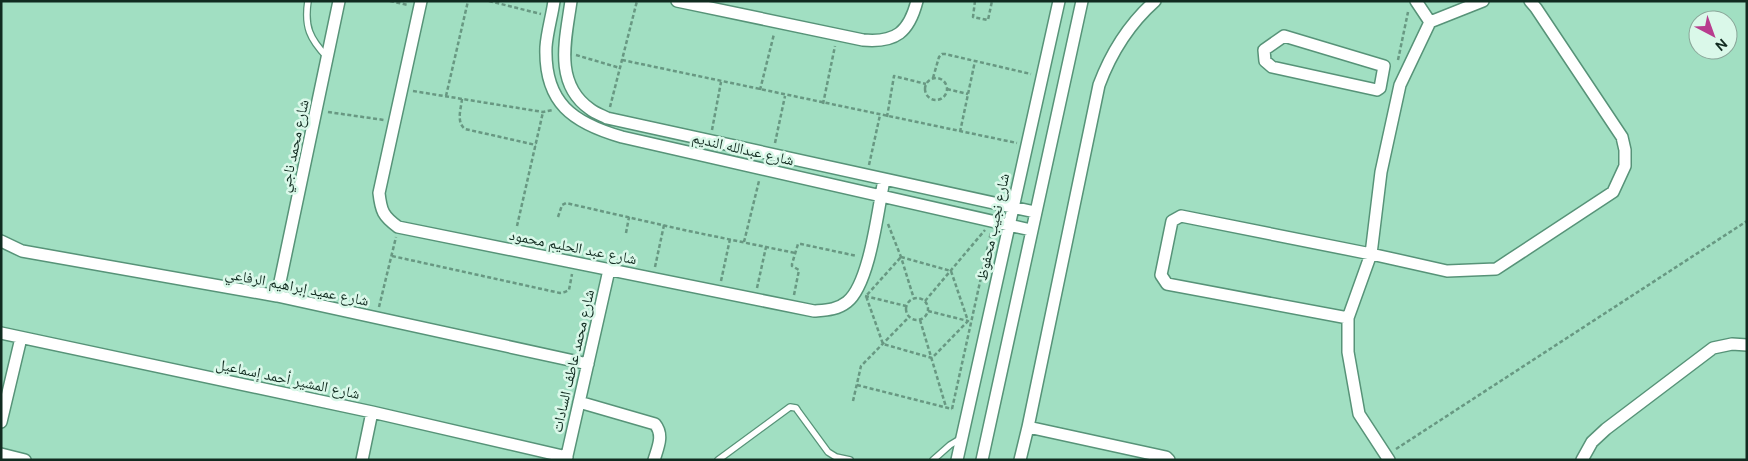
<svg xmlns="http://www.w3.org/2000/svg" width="1748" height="461" viewBox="0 0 1748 461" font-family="'DM Sans','Noto Naskh Arabic',sans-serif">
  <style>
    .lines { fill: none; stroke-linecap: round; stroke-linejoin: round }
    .service-casing { stroke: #579378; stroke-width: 8 }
    .minor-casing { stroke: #579378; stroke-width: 14 }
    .path { stroke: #689882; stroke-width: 2.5; stroke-dasharray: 4 2.5; stroke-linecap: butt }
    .service { stroke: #fff; stroke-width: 5.5 }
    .minor { stroke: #fff; stroke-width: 11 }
    .labels { text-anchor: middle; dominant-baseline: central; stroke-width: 5; stroke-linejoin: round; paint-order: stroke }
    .street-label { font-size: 15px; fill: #112b20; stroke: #daf8e9 }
  </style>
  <rect width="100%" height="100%" fill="#a1dfc2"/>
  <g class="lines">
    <defs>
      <path id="service" d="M308 1C304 27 310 39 327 57
        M718 460 790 407 796 408 798 411 828 452 836 457 850 460
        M933 460 950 445 960 439"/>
      <path id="minor" d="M421 1 379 193C381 211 383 216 398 227L814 311C826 310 837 310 847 302 870 284 878 208 884 180
        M554 1C552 16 547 32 546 47 544 103 573 123 622 137L1031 230
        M571 1C566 38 553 83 590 109 595 113 601 115 607 118L1035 212
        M677 1 863 40C896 43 909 32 917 1
        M1416 1 1430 22
        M1284 36 1384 66 1380 88 1377 90 1272 67 1265 61 1264 50Z
        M1 241 22 251 277 296 588 364
        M277 296 339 1
        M1348 318 1167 284 1161 275 1172 221 1181 216 1371 254 1447 271 1496 269 1613 192 1625 166V150L1622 137 1536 8 1530 1
        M1 333 372 412 567 457
        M579 402 655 424C664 435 658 447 654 460
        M1 422 21 338
        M1028 427 1166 457 1169 460
        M1 454 25 460
        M362 460 372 412
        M566 460 609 270
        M957 460 1059 1
        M982 460 1082 1
        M1020 460 1028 427 1099 85C1111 53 1129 24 1155 1
        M1389 460 1359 414 1348 352V318L1371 254 1381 172 1400 85 1430 22 1483 1
        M1582 460 1592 442 1606 429 1713 348 1732 344 1747 345"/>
    </defs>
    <use href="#service" class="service-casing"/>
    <use href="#minor" class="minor-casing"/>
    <path class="path" d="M390 1 408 5
      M489 1 541 14
      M975 1 973 17 988 20 992 1
      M576 55 620 68
      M622 60 1017 143
      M1398 60 1408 12
      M933 78 939 57 942 54H945L1031 74
      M925 89a11 11 0 1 1 22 0a11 11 0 1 1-22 0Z
      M947 89 968 94
      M760 90 774 34
      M413 91 543 112 553 110
      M446 96 468 1
      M462 99C461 109 456 122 465 129L536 145
      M823 104 835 46
      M610 107 637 1
      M328 112 384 120
      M887 117 894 76 926 84
      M712 130 721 82
      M960 132 975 61
      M775 143 785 96
      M869 165 880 115
      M558 217 562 205 566 203 684 230 795 253
      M888 224 901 257 914 299
      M517 226 543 112
      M626 233 629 217
      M744 242 759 181
      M392 256 560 293 565 292 569 290 572 274
      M901 257 951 271 968 321 932 358 883 344 866 296Z
      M655 267 664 225
      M721 281 730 239
      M757 288 766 247
      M794 295 799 270 792 266V264L798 244H801L857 256
      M865 296 906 306
      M906 309a11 11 0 1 1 22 0a11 11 0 1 1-22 0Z
      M925 301 985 230
      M379 307 396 237
      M928 311 968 321
      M920 320 946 407
      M857 385 952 409
      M853 401 861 366 909 317
      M952 409 991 232
      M1396 449 1747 221"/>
    <use href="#service" class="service"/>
    <use href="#minor" class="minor"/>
  </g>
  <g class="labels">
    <g class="street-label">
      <text transform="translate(294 146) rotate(-78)">شارع محمد ناجي</text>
      <text transform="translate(743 149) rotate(13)">شارع عبدالله النديم</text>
      <text transform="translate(993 227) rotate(-78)">شارع نجيب محفوظ</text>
      <text transform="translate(573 247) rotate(11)">شارع عبد الحليم محمود</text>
      <text transform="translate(297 287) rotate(11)">شارع عميد إبراهيم الرفاعي</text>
      <text transform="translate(573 361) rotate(-77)">شارع محمد عاطف السادات</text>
      <text transform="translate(288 379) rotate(12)">شارع المشير أحمد إسماعيل</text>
    </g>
  </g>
  <rect width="1748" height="461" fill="none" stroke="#112b20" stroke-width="5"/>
  <g transform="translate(1713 35) rotate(139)"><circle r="24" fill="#daf8e9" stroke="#8aa699"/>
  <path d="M0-4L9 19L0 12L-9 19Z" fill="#b83d8e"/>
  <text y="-8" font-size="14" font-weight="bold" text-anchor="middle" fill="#112b20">N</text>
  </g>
</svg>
